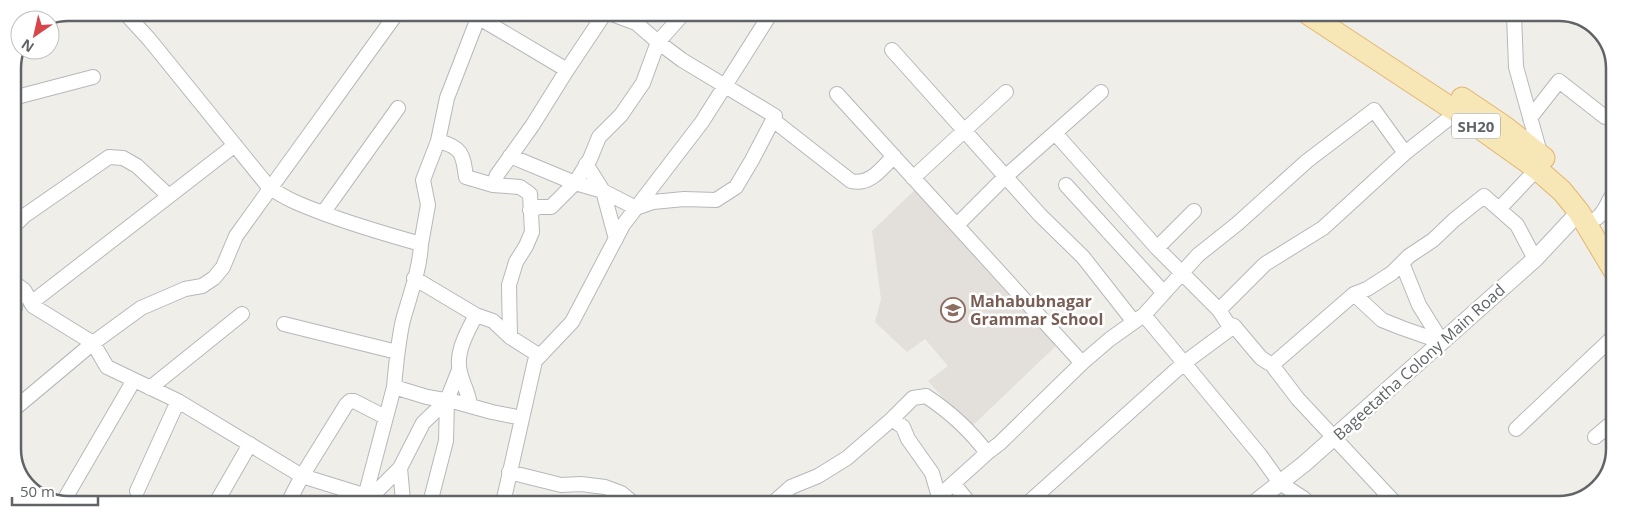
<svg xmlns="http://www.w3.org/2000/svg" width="1627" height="517" viewBox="0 0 1627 517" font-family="'Open Sans',sans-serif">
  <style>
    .education { fill: #e3dfda }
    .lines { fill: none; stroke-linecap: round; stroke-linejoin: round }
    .minor-casing { stroke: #b5b8bb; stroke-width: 16 }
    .tertiary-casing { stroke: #b5b8bb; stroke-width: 18 }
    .primary-casing { stroke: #e3b66e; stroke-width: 23 }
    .minor { stroke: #fff; stroke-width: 14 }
    .tertiary { stroke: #fff; stroke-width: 16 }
    .primary { stroke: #f7e6b6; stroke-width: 21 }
    .labels { text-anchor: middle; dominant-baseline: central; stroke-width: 5; stroke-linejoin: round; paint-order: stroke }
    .shield { fill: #fff; stroke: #909295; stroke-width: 1 }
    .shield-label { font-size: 15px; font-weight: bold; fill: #606467 }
    .education-label { font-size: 16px; font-weight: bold; fill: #785e54; stroke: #fff; text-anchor: start }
    .street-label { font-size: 16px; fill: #606467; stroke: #fff }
    .rim { fill: none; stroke: #606467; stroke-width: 2.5 }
  </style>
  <rect width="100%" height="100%" fill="#f0eee9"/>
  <path class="education" d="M920 185 1058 344 970 428 928 381 948 366 925 339 907 352 875 322 881 299 872 231Z"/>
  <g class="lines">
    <defs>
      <path id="minor" d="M125 13 149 39 268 186C286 200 307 207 328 215 358 226 389 235 421 244 420 269 410 295 403 320 398 342 396 364 394 387L427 397 456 402 492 412 522 418
        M471 13 567 70
        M609 13 636 23 658 42 682 60 775 116 752 160 736 187 716 200 684 199 653 202 636 208 603 191 616 239
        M892 50 1040 215 1083 257 1134 322
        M837 94 1082 363
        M13 98 93 77
        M1530 118 1559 81 1605 117
        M773 120 851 181C870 186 882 168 894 156
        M1055 133 1157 248 1219 310
        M438 141C462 147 463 154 466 177L493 185 497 175 532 126 567 70 605 13
        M1405 153 1323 228 1265 264 1219 310 1228 324 1234 326 1184 363 1144 315 1198 255 1237 224 1307 161 1374 110 1405 153 1457 112
        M510 156 575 183 551 207H539L530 210
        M586 164 603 191 575 183 590 159 599 137 621 115 643 83 658 42 684 13
        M913 178 1006 92
        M493 185 520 187 530 194 532 232 526 246 516 262 509 285 510 337
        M1066 185 1164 293
        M1499 209 1537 169 1540 153 1516 67 1514 14
        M323 213 398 108
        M1597 218C1606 211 1606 204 1612 196
        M957 225 1005 177 1101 92
        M13 227 24 216 109 157 123 158 137 166 169 196
        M421 244 428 205 423 180 438 141 447 98 480 13
        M1157 248 1194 211
        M1402 263 1419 305 1442 342
        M414 278 476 315
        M13 284 17 285 24 290 33 306 93 343 141 308 185 289 202 286 214 278 223 267 236 236 397 13
        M31 303 235 145
        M13 312 15 308 17 285
        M284 324 397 352
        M1234 326 1261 358 1272 365 1298 399 1396 504
        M1442 342 1402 328 1382 320 1354 294 1367 289 1392 273 1409 256 1433 240 1454 220 1484 196 1517 225 1535 259
        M1272 365 1354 294
        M150 388 242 314
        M470 406C469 393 463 385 460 372 455 353 467 332 476 315L493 321 510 337 540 356
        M13 410 93 343 107 367 178 401 302 476 360 494 377 491 400 468 403 501 405 503
        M892 419 903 427 908 439 932 473 939 497
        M1516 429 1613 337
        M1595 437 1613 422
        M400 468 423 423 447 400
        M509 472 561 485 581 484 605 487 621 493 633 503
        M954 484 970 504
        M137 491 178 401
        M366 493 394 387
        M67 495 134 380
        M216 503 250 444
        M288 503 302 476 346 405 350 401H354L385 417
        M430 503 446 441 447 400 459 370
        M503 503 535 361 572 322 623 225 702 122 771 13
        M773 503 791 487 818 476 847 458 892 419 913 398 926 396C950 412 970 430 987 453
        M939 504 936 499 987 453 1000 443 1082 363 1110 339 1141 317
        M1027 504 1184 363 1260 455 1280 483 1303 498 1310 504"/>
      <path id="tertiary" d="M1253 504 1304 464 1535 259 1579 212"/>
      <path id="primary" d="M1308 14 1457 112 1537 169 1562 191 1579 212 1613 269
        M1462 98 1505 127 1544 158"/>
    </defs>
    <use href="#minor" class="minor-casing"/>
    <use href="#tertiary" class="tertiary-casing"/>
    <use href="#primary" class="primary-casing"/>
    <use href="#minor" class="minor"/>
    <use href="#tertiary" class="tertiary"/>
    <use href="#primary" class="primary"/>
  </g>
  <defs>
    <symbol id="school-ring" viewBox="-11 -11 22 22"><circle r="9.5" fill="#fff" stroke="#8d6e63" stroke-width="1.5"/><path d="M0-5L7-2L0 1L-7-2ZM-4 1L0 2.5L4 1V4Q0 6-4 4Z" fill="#8d6e63"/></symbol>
  </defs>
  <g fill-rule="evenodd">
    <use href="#school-ring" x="939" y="296" width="28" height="28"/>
  </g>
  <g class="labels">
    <rect class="shield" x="1452" y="113.5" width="48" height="25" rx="4"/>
    <g class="shield-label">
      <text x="1476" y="126">SH20</text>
    </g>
    <g class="education-label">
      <text x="970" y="301">Mahabubnagar<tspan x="970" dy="18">Grammar School</tspan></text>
    </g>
    <g class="street-label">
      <text transform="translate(1419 362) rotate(-42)">Bageetatha Colony Main Road</text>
    </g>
  </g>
  <path d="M0 0H1627V517H0ZM68 21H1559A47 47 0 0 1 1606 68V449A47 47 0 0 1 1559 496H68A47 47 0 0 1 21 449V68A47 47 0 0 1 68 21Z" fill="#fff" fill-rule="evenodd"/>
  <path class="rim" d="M68 21H1559A47 47 0 0 1 1606 68V449A47 47 0 0 1 1559 496H68A47 47 0 0 1 21 449V68A47 47 0 0 1 68 21Z"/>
  <g transform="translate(35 35) rotate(214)"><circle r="24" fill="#ffffff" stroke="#bfc1c2"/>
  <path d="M0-4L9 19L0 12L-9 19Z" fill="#d8464a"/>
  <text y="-8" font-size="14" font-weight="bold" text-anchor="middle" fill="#606467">N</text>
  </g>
  <path d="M12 497v8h86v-8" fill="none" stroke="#606467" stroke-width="2.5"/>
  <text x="20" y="497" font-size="15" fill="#606467" stroke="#ffffff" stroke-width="4" paint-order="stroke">50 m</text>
</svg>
